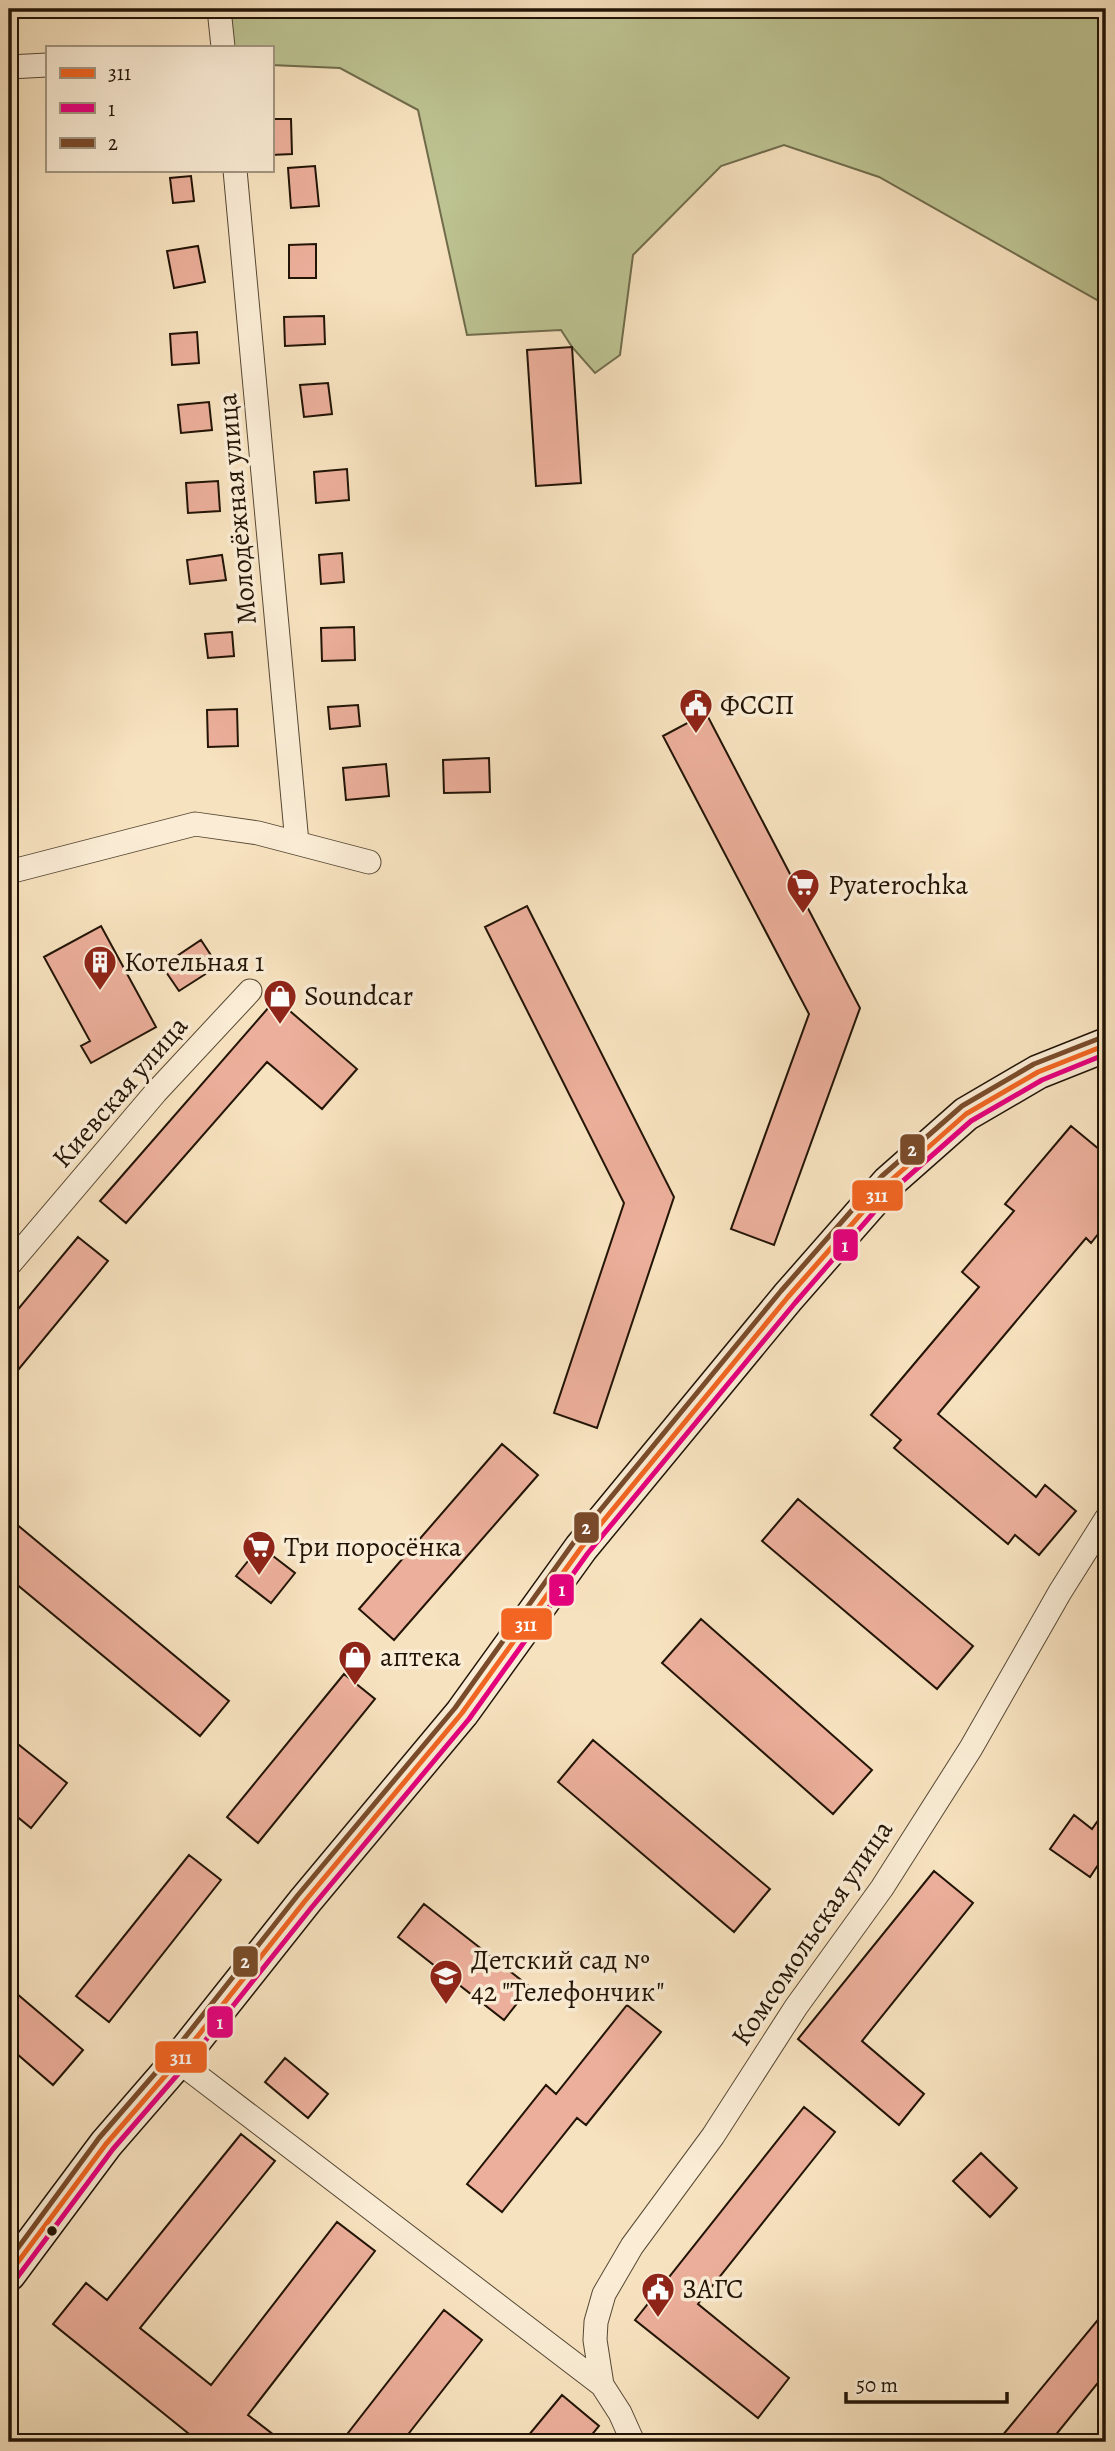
<svg xmlns="http://www.w3.org/2000/svg" width="1115" height="2451" viewBox="0 0 1115 2451" font-family="Alegreya,serif">
  <style>
    .green { fill: #bdc392; stroke: #706c4c; stroke-width: 2 }
    .building { fill: #ecaf9b; stroke: #221406; stroke-width: 2 }
    .lines { fill: none; stroke-linecap: round; stroke-linejoin: round }
    .street-casing { stroke: #574834; stroke-width: 25 }
    .secondary-casing { stroke: #221406; stroke-width: 36 }
    .street { stroke: #faecd5; stroke-width: 23 }
    .secondary { stroke: #faecd5; stroke-width: 33 }
    .bus-1-casing { stroke: #faecd5; stroke-width: 10 }
    .bus-2-casing { stroke: #faecd5; stroke-width: 10 }
    .bus-3-casing { stroke: #faecd5; stroke-width: 10 }
    .bus-1 { stroke: #f26522; stroke-width: 5 }
    .bus-2 { stroke: #e5007d; stroke-width: 5 }
    .bus-3 { stroke: #7a4b2a; stroke-width: 5 }
    .bus-dot { fill: #221406; stroke: #faecd5; stroke-width: 2.5 }
    .labels { text-anchor: middle; dominant-baseline: central; stroke-width: 7; stroke-linejoin: round; paint-order: stroke }
    .street-label { font-size: 28px; fill: #221406; stroke: #faecd5 }
    .poi-label { font-size: 28px; fill: #221406; stroke: #faecd5; text-anchor: start }
    .line-badge { stroke: #faecd5; stroke-width: 2.5 }
    .badge-label { font-size: 19px; text-anchor: middle; font-weight: bold; fill: #fff }
  </style>
  <rect width="100%" height="100%" fill="#f7e2bf"/>
  <filter id="stains"><feTurbulence type="fractalNoise" baseFrequency=".00286" numOctaves="4"/><feColorMatrix values="0 0 0 0 .2 0 0 0 0 .09 0 0 0 0 .02 0 0 0 .5 -.17"/></filter>
  <radialGradient id="worn" r=".72"><stop offset=".6" stop-color="#630" stop-opacity="0"/><stop offset="1" stop-color="#630" stop-opacity=".3"/></radialGradient>
  <path class="green" d="M227 9H1106V305L879 177 784 145 721 166 633 255 620 355 595 373 572 347 561 330 467 335 418 110 340 68 271 65V47H232Z"/>
  <path class="building" d="M271 119H291L292 154 271 155Z
    M315 166 319 206 291 208 288 168Z
    M191 176 194 201 173 203 170 178Z
    M316 244V278H289V245Z
    M198 246 205 282 174 288 167 251Z
    M324 316 325 344 285 346 284 317Z
    M197 332 199 363 172 365 170 334Z
    M572 347 581 483 536 486 527 350Z
    M328 383 332 414 304 417 300 385Z
    M209 402 212 430 181 433 178 405Z
    M347 469 349 500 316 503 314 472Z
    M218 481 220 511 188 513 186 483Z
    M342 553 344 582 321 584 319 555Z
    M222 555 226 580 190 584 187 560Z
    M354 627 355 660 322 661 321 628Z
    M232 632 234 656 208 658 205 634Z
    M358 705 360 726 330 729 328 707Z
    M237 709 238 746 208 747 207 710Z
    M706 713 860 1008 774 1245 731 1229 809 1014 663 736Z
    M489 758 490 792 444 793 443 760Z
    M386 764 389 796 346 800 343 768Z
    M527 906 674 1197 597 1428 554 1413 624 1203 485 927Z
    M101 926 156 1027 91 1063 81 1046 90 1041 44 957Z
    M201 940 218 966 179 991 162 966Z
    M276 999 357 1069 322 1109 267 1062 126 1223 100 1201Z
    M1071 1126 1106 1155V1184L1099 1193 1106 1200V1224L1091 1243 1086 1238 938 1414 1036 1497 1045 1485 1076 1511 1039 1555 1015 1535 1008 1544 894 1448 901 1440 871 1415 979 1287 962 1272 1014 1211 1005 1204Z
    M78 1237 108 1261 9 1381V1320Z
    M502 1444 538 1475 394 1640 359 1609Z
    M798 1499 973 1646 937 1689 762 1541Z
    M9 1518 229 1701 200 1736 9 1578Z
    M260 1546 295 1573 271 1603 236 1576Z
    M701 1619 872 1770 833 1814 662 1663Z
    M344 1674 375 1699 258 1843 227 1817Z
    M9 1737 67 1783 31 1828 9 1810Z
    M593 1740 770 1889 734 1932 558 1782Z
    M1106 1809V1853L1090 1877 1050 1849 1074 1815 1092 1829Z
    M189 1855 221 1880 109 2022 76 1996Z
    M934 1871 973 1903 862 2041 924 2094 899 2125 798 2039Z
    M424 1904 530 1987 504 2020 398 1937Z
    M9 1987 83 2050 53 2085 9 2047Z
    M627 2005 661 2032 586 2125 577 2118 502 2212 467 2184 546 2085 556 2094Z
    M285 2058 328 2094 308 2118 265 2082Z
    M804 2107 835 2132 698 2304 789 2378 758 2418 635 2320Z
    M241 2134 275 2161 140 2328 211 2385 337 2222 375 2251 248 2415 283 2442H199L53 2324 86 2283 107 2300Z
    M981 2153 1017 2188 990 2217 953 2181Z
    M444 2310 482 2340 402 2442H341Z
    M1106 2310V2373L1050 2442H997Z
    M562 2395 599 2426 586 2442H523Z"/>
  <g class="lines">
    <defs>
      <path id="street" d="M219 9 223 47
        M9 67 47 65
        M235 170 297 843
        M9 872 195 824 258 833 369 862
        M9 1265 156 1092 250 991
        M178 2061 602 2385 620 2413 633 2442
        M602 2385 595 2340 596 2322 604 2294 632 2246 713 2136 796 2007 882 1888 971 1748 1060 1592 1106 1519"/>
      <path id="secondary" d="M9 2274 106 2144 178 2061 305 1901 462 1713 581 1548 788 1297 889 1182 966 1114 1038 1072 1106 1045"/>
    </defs>
    <use href="#street" class="street-casing"/>
    <use href="#secondary" class="secondary-casing"/>
    <use href="#street" class="street"/>
    <use href="#secondary" class="secondary"/>
    <defs>
      <path id="bus-1" d="M9 2274 106 2144 178 2061 305 1901 462 1713 581 1548 788 1297 889 1182 966 1114 1038 1072 1106 1045"/>
      <path id="bus-2" d="M16 2279 113 2149 185 2066 312 1907 469 1719 588 1553 795 1303 895 1188 971 1121 1042 1080 1106 1054"/>
      <path id="bus-3" d="M9 2260 99 2138 171 2055 298 1895 455 1708 574 1542 781 1291 882 1176 962 1106 1034 1064 1103 1037"/>
    </defs>
    <use href="#bus-1" class="bus-1-casing"/>
    <use href="#bus-2" class="bus-2-casing"/>
    <use href="#bus-3" class="bus-3-casing"/>
    <use href="#bus-1" class="bus-1"/>
    <use href="#bus-2" class="bus-2"/>
    <use href="#bus-3" class="bus-3"/>
  </g>
  <defs>
    <symbol id="civic-pin" viewBox="-11 -11 22 30"><path d="M0 17L-7.5 6A9.5 9.5 0 1 1 7.5 6Z" fill="#8f2418" stroke="#faecd5"/><path d="M-.6-6.5H3V-4.5H.6V-3L4-1V1h2V6H-6V1h2V-1L-.6-3ZM-1.2 2.5V6h2.4V2.5Z" fill="#fff"/></symbol>
    <symbol id="supermarket-pin" viewBox="-11 -11 22 30"><path d="M0 17L-7.5 6A9.5 9.5 0 1 1 7.5 6Z" fill="#8f2418" stroke="#faecd5"/><path d="M-6-5.5h2.5l.6 2H6L4.5 2H-2.5L-4.4-4H-6ZM-1.5 3.2a1.3 1.3 0 1 0 .1 0ZM3 3.2a1.3 1.3 0 1 0 .1 0Z" fill="#fff"/></symbol>
    <symbol id="building-pin" viewBox="-11 -11 22 30"><path d="M0 17L-7.5 6A9.5 9.5 0 1 1 7.5 6Z" fill="#8f2418" stroke="#faecd5"/><path d="M-4-6H4V6H1V3H-1V6H-4ZM-2.5-4.3h1.7v1.8h-1.7ZM.8-4.3h1.7v1.8H.8ZM-2.5-1h1.7V.8h-1.7ZM.8-1h1.7V.8H.8Z" fill="#fff"/></symbol>
    <symbol id="shop-pin" viewBox="-11 -11 22 30"><path d="M0 17L-7.5 6A9.5 9.5 0 1 1 7.5 6Z" fill="#8f2418" stroke="#faecd5"/><path d="M-5-2.5h2.3a2.7 3.5 0 0 1 5.4 0H5L5.5 6h-11ZM-1.5-2.5h3a1.5 2.3 0 0 0-3 0Z" fill="#fff"/></symbol>
    <symbol id="school-pin" viewBox="-11 -11 22 30"><path d="M0 17L-7.5 6A9.5 9.5 0 1 1 7.5 6Z" fill="#8f2418" stroke="#faecd5"/><path d="M0-5L7-2L0 1L-7-2ZM-4 1L0 2.5L4 1V4Q0 6-4 4Z" fill="#fff"/></symbol>
  </defs>
  <g fill-rule="evenodd">
    <use href="#civic-pin" x="677" y="686" width="38" height="52"/>
    <use href="#supermarket-pin" x="784" y="866" width="38" height="52"/>
    <use href="#building-pin" x="81" y="943" width="38" height="52"/>
    <use href="#shop-pin" x="261" y="977" width="38" height="52"/>
    <use href="#supermarket-pin" x="240" y="1528" width="38" height="52"/>
    <use href="#shop-pin" x="336" y="1638" width="38" height="52"/>
    <use href="#school-pin" x="427" y="1957" width="38" height="52"/>
    <use href="#civic-pin" x="639" y="2270" width="38" height="52"/>
  </g>
  <circle class="bus-dot" cx="52" cy="2231" r="6"/>
  <g class="labels">
    <g class="street-label">
      <text transform="translate(237 509) rotate(-95)">Молодёжная улица</text>
      <text transform="translate(120 1092) rotate(-49)">Киевская улица</text>
      <text transform="translate(812 1933) rotate(-56)">Комсомольская улица</text>
    </g>
    <g class="poi-label">
      <text x="720" y="705">ФССП</text>
      <text x="828" y="885">Pyaterochka</text>
      <text x="124" y="962">Котельная 1</text>
      <text x="304" y="996">Soundcar</text>
      <text x="284" y="1547">Три поросёнка</text>
      <text x="380" y="1657">аптека</text>
      <text x="471" y="1960">Детский сад №<tspan x="471" dy="32">42 "Телефончик"</tspan></text>
      <text x="682" y="2289">ЗАГС</text>
    </g>
  </g>
  <g class="line-badge">
    <rect x="899" y="1133" width="27" height="33" rx="7" fill="#7a4b2a"/>
    <rect x="851" y="1179" width="53" height="33" rx="7" fill="#f26522"/>
    <rect x="832" y="1228" width="27" height="34" rx="7" fill="#e5007d"/>
    <rect x="573" y="1511" width="27" height="33" rx="7" fill="#7a4b2a"/>
    <rect x="548" y="1573" width="27" height="34" rx="7" fill="#e5007d"/>
    <rect x="500" y="1607" width="53" height="34" rx="7" fill="#f26522"/>
    <rect x="232" y="1945" width="27" height="33" rx="7" fill="#7a4b2a"/>
    <rect x="206" y="2005" width="28" height="34" rx="7" fill="#e5007d"/>
    <rect x="154" y="2040" width="54" height="34" rx="7" fill="#f26522"/>
  </g>
  <g class="badge-label">
    <text x="912" y="1156">2</text>
    <text x="877" y="1202">311</text>
    <text x="845" y="1252">1</text>
    <text x="586" y="1534">2</text>
    <text x="562" y="1596">1</text>
    <text x="526" y="1631">311</text>
    <text x="245" y="1968">2</text>
    <text x="220" y="2029">1</text>
    <text x="181" y="2064">311</text>
  </g>
  <rect width="1115" height="2451" fill="none" stroke="#f7e2bf" stroke-width="35"/>
  <rect x="10" y="10" width="1094" height="2430" fill="none" stroke="#221406" stroke-width="3.5"/>
  <rect x="18" y="18" width="1080" height="2416" fill="none" stroke="#221406" stroke-width="2"/>
  <rect x="46" y="46" width="228" height="126" fill="#faecd5" stroke="#a49682" stroke-width="2"/>
  <rect x="60" y="68" width="35" height="10" fill="#f26522" stroke="#a49682" stroke-width="2"/>
  <text x="108" y="80" font-size="21" fill="#221406">311</text>
  <rect x="60" y="103" width="35" height="10" fill="#e5007d" stroke="#a49682" stroke-width="2"/>
  <text x="108" y="116" font-size="21" fill="#221406">1</text>
  <rect x="60" y="138" width="35" height="10" fill="#7a4b2a" stroke="#a49682" stroke-width="2"/>
  <text x="108" y="150" font-size="21" fill="#221406">2</text>
  <path d="M846 2392v10h161v-10" fill="none" stroke="#221406" stroke-width="3.5"/>
  <text x="856" y="2392" font-size="21" fill="#221406" stroke="#faecd5" stroke-width="5" paint-order="stroke">50 m</text>
  <rect width="100%" height="100%" filter="url(#stains)"/>
  <rect width="100%" height="100%" fill="url(#worn)"/>
</svg>
